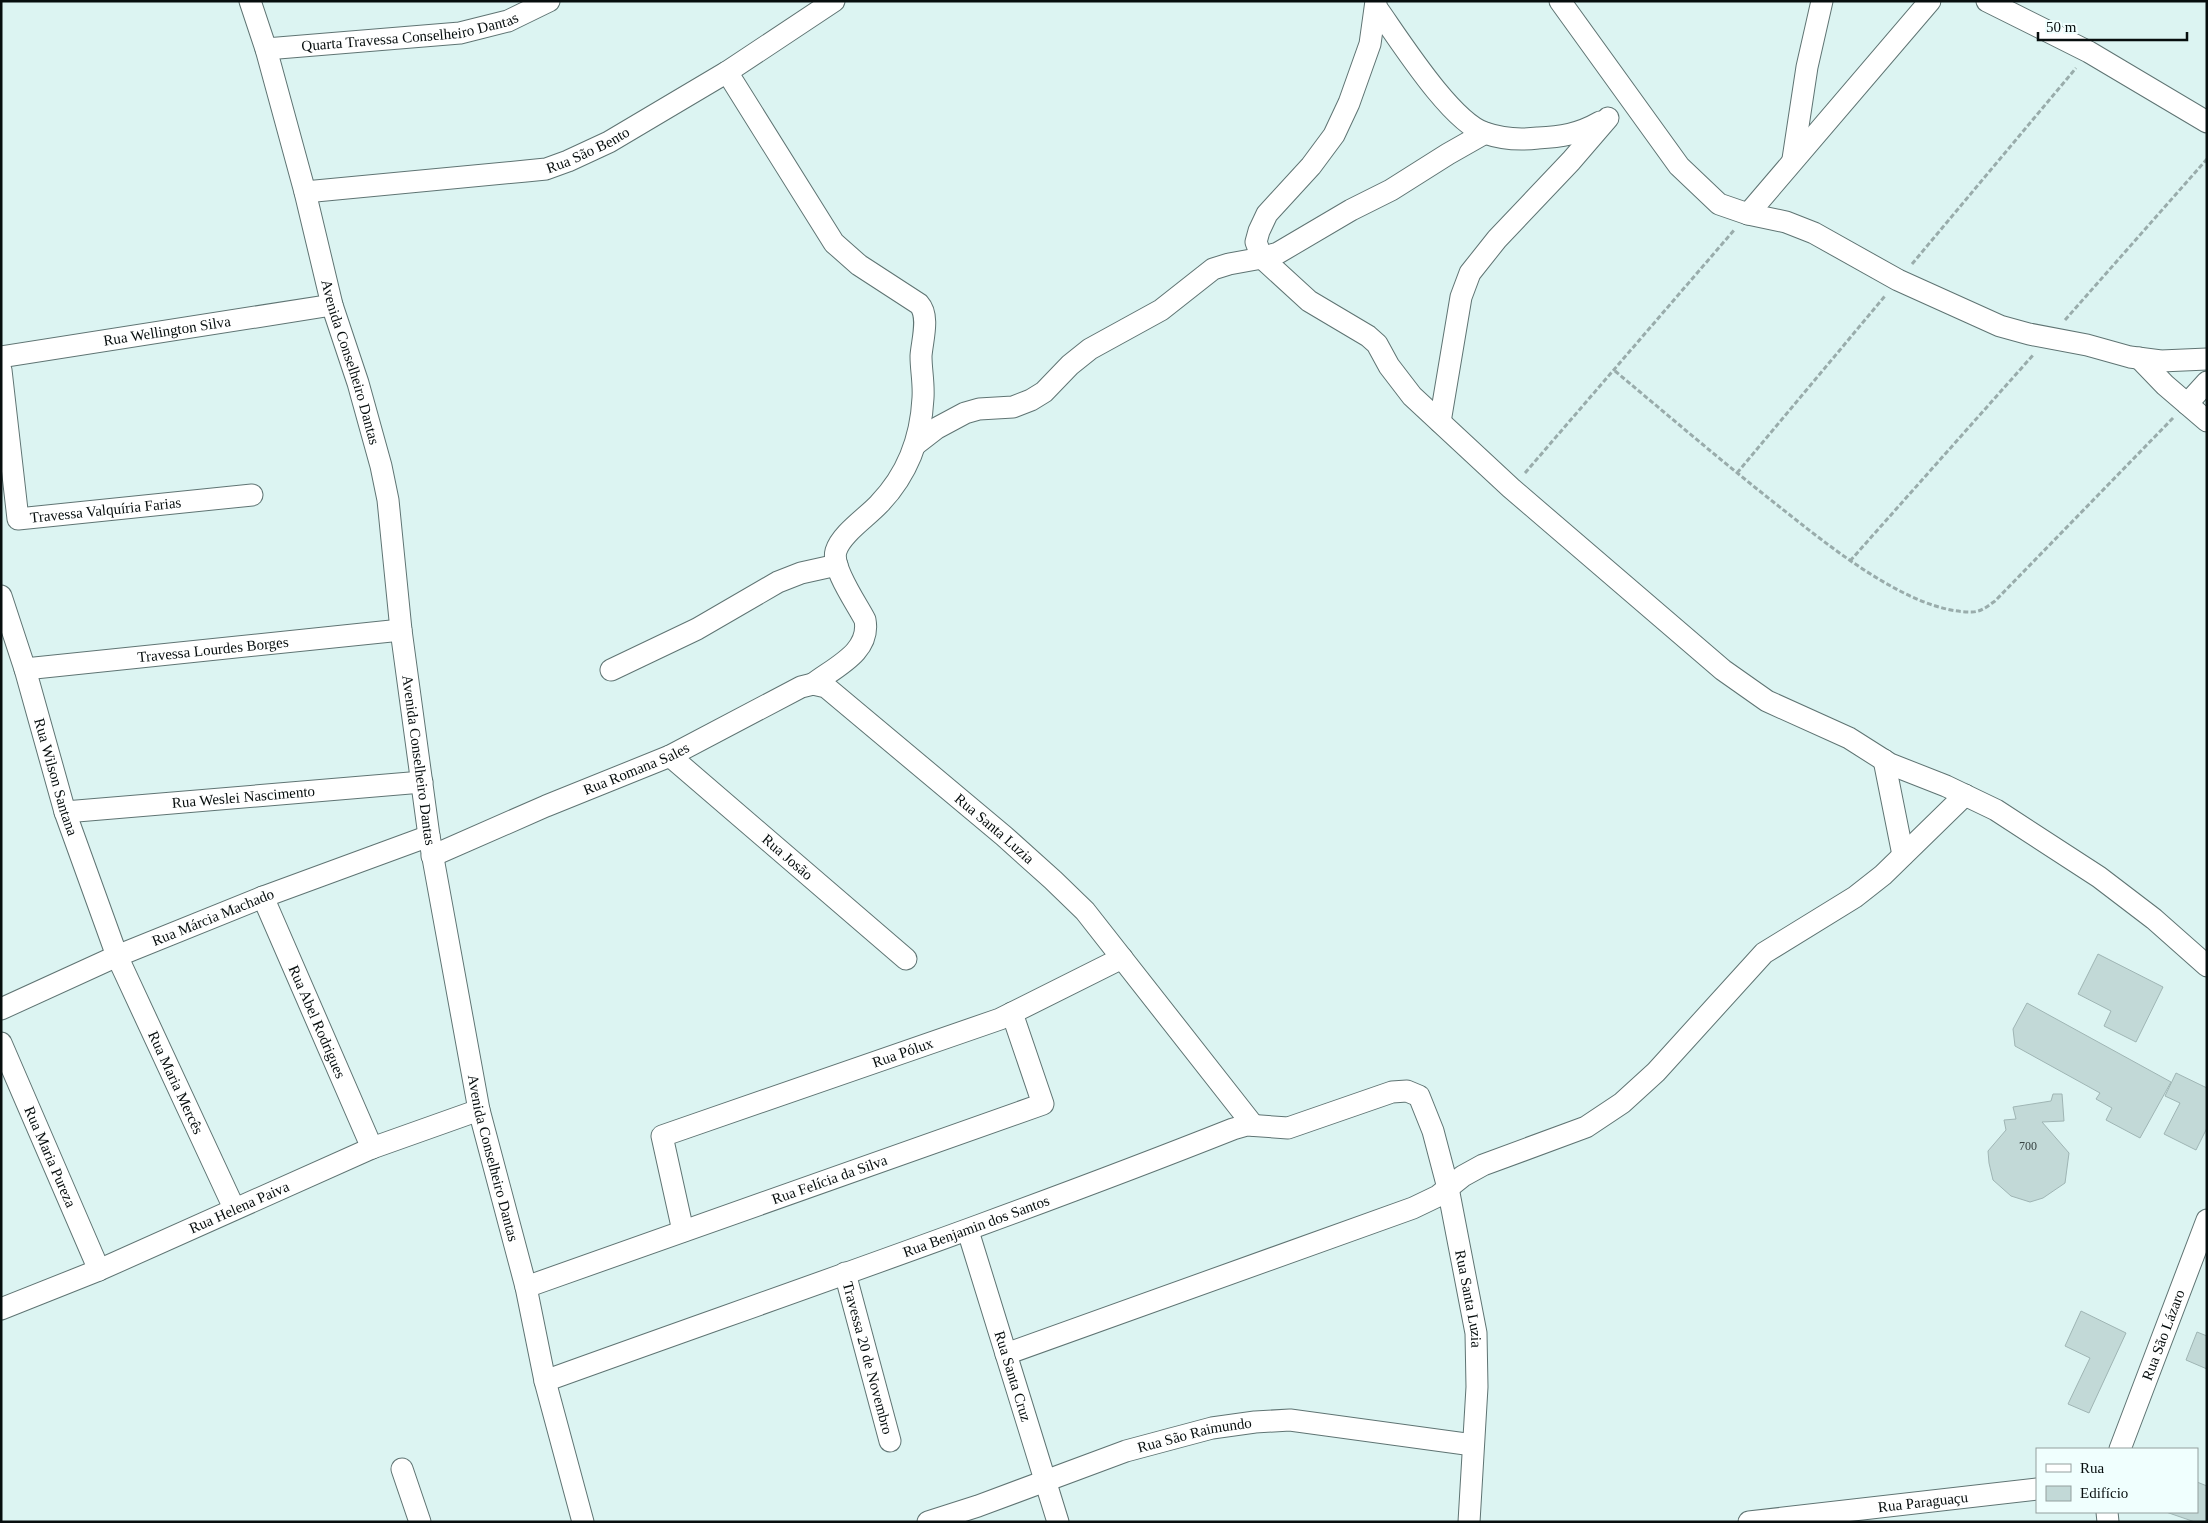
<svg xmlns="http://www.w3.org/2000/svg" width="2208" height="1523" viewBox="0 0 2208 1523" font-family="Georgia,serif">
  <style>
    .building { fill: #c2d9d7; stroke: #9fb5b4 }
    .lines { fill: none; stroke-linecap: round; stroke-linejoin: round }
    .minor-casing { stroke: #5f7473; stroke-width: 23 }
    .path { stroke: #99acab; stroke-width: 3; stroke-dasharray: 5 2.5; stroke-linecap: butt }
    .minor { stroke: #fff; stroke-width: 21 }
    .labels { text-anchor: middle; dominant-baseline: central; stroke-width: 4; stroke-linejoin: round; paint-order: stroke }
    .number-label { font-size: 12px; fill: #364140 }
    .street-label { font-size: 15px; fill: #070e0e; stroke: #f0fffe }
  </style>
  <rect width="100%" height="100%" fill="#dcf4f2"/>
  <path class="building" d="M2098 954 2163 987 2136 1042 2104 1026 2111 1011 2078 994Z
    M2027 1003 2171 1082 2140 1138 2106 1120 2112 1108 2096 1099 2100 1093 2015 1046 2013 1029Z
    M2176 1073 2207 1088V1128L2196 1150 2164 1134 2180 1103 2165 1096Z
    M2053 1094H2062L2064 1121 2042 1122 2069 1153 2065 1183 2043 1198 2030 1202 2011 1196 1993 1180 1989 1163 1988 1151 2006 1130 2004 1120 2016 1119 2013 1107 2051 1101Z
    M2081 1311 2126 1333 2089 1413 2068 1404 2090 1358 2065 1346Z
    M2197 1332 2207 1336V1369L2186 1360Z
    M2197 1482 2207 1486V1522H2195L2166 1512H2197Z"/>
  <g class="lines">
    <defs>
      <g id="minor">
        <path id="s1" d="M250 1 266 49 305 192 332 305 358 383 381 466 388 500 401 630 429 836 479 1110 526 1287 545 1381 583 1522"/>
        <path d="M1376 1 1370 44 1349 103 1334 135 1311 166 1267 214 1259 231 1256 242 1262 258 1309 301 1368 336 1377 344 1389 366 1412 396 1511 488 1723 670 1767 701 1849 738 1890 764 1946 786 1996 810 2099 877 2154 919 2207 966"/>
        <path d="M1560 1 1679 166 1719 204 1748 214 1786 222 1814 233 1898 280 2000 326 2029 334 2087 345 2130 357 2161 361 2207 359"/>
        <path d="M1987 1 2089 52 2207 122"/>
        <path d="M1376 7C1399 39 1450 121 1485 133 1502 139 1521 140 1538 138 1561 137 1579 134 1600 122"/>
        <path id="s2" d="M266 49 460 33 508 21 549 1"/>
        <path d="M727 72 834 243 859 265 919 304C930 316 922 341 921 356 921 370 924 383 923 398 921 438 907 475 879 504 867 517 841 534 836 551 831 568 857 604 865 620 871 652 835 667 813 684"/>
        <path d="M1793 159 1807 67 1822 1"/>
        <path id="s3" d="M305 192 526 171 546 169 568 161 609 142 727 72 834 1"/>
        <path d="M1748 214 1930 1"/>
        <path id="s4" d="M1 357 332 305"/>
        <path d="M2139 358 2165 385 2207 421"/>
        <path id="s5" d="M1 370 18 519 252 495"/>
        <path d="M2187 404 2207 382"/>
        <path d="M1440 422 1461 297 1470 273 1497 239 1571 161 1608 118"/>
        <path d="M915 445 937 428 965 413 979 409 1013 407 1031 400 1044 392 1070 365 1090 349 1161 310 1213 269 1229 264 1262 258 1278 253 1351 210 1391 190 1448 154 1485 133"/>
        <path id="s6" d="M1 596 25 669 65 812 117 956 234 1208"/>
        <path id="s7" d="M25 669 401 630"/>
        <path d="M611 670 697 629 778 582 801 573 837 565"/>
        <path id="s8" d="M670 756 906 959"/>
        <path d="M1884 760 1903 855"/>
        <path id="s9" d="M65 812 422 782"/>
        <path id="s10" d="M432 856 546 806 670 756 801 687 813 684 826 687 1004 836 1053 880 1085 911 1253 1125"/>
        <path id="s11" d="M263 897 372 1148"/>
        <path id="s12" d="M1 1009 117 956 263 897 429 836"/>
        <path id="s13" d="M1 1043 99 1270"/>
        <path id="s14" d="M683 1231 662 1136 1000 1019 1122 958"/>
        <path id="s15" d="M968 1231 1058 1522"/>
        <path id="s16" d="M845 1273 890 1441"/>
        <path id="s17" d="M526 1287 1043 1104 1012 1013"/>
        <path id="s18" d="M1 1309 99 1270 372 1148 479 1110"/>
        <path d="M1006 1354 1413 1208 1438 1196 1463 1176 1483 1165 1586 1127 1622 1103 1656 1072 1764 953 1855 897 1883 875 1965 795"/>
        <path id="s19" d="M545 1381C775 1298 1006 1219 1233 1129L1247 1125 1288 1128 1392 1092 1407 1091 1419 1096 1433 1131 1448 1188 1476 1333 1477 1387 1469 1522"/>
        <path id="s20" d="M2120 1449 2207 1220"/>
        <path d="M402 1469 420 1522"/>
        <path d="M2107 1512 2108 1522"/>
        <path id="s21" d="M928 1522 978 1506 1126 1451 1212 1428 1255 1422 1290 1420 1473 1445"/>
        <path id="s22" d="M1749 1522 2037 1489"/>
      </g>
    </defs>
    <use href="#minor" class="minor-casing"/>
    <path class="path" d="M1912 264 2076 68
      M2065 320 2207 159
      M1615 371C1670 417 1725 464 1781 508 1828 545 1910 613 1972 612 1981 612 1988 606 1995 601L2174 417
      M1525 473 1735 229
      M1737 473 1885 296
      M1850 561 2034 354"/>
    <use href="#minor" class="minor"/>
  </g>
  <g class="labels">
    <g class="number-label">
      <text x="2028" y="1146">700</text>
    </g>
    <g class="street-label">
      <text stroke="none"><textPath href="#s2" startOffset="145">Quarta Travessa Conselheiro Dantas</textPath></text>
      <text stroke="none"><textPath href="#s3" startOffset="288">Rua São Bento</textPath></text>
      <text stroke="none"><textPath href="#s4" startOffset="168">Rua Wellington Silva</textPath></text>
      <text stroke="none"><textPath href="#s1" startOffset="375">Avenida Conselheiro Dantas</textPath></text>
      <text stroke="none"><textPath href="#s5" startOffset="238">Travessa Valquíria Farias</textPath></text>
      <text stroke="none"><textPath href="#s7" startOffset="189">Travessa Lourdes Borges</textPath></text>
      <text stroke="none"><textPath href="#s1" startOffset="780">Avenida Conselheiro Dantas</textPath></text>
      <text stroke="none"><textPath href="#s10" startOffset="222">Rua Romana Sales</textPath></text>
      <text stroke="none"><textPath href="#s6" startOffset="189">Rua Wilson Santana</textPath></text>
      <text stroke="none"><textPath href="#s9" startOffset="179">Rua Weslei Nascimento</textPath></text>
      <text stroke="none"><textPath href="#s10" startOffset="652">Rua Santa Luzia</textPath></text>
      <text stroke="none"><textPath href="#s8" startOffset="155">Rua Josão</textPath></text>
      <text stroke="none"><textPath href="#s12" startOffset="231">Rua Márcia Machado</textPath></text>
      <text stroke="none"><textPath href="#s11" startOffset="136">Rua Abel Rodrigues</textPath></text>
      <text stroke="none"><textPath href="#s14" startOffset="352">Rua Pólux</textPath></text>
      <text stroke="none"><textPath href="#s6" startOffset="518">Rua Maria Mercês</textPath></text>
      <text stroke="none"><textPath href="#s13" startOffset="124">Rua Maria Pureza</textPath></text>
      <text stroke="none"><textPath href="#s1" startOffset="1185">Avenida Conselheiro Dantas</textPath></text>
      <text stroke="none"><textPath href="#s17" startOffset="322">Rua Felícia da Silva</textPath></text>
      <text stroke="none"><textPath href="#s18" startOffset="259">Rua Helena Paiva</textPath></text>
      <text stroke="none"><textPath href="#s19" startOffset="458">Rua Benjamin dos Santos</textPath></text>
      <text stroke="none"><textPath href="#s19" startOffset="1136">Rua Santa Luzia</textPath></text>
      <text stroke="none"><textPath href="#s20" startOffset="122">Rua São Lázaro</textPath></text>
      <text stroke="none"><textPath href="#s16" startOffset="88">Travessa 20 de Novembro</textPath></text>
      <text stroke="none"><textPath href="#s15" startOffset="152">Rua Santa Cruz</textPath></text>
      <text stroke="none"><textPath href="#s21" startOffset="281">Rua São Raimundo</textPath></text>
      <text stroke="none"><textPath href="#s22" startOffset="175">Rua Paraguaçu</textPath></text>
    </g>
  </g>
  <rect width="2208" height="1523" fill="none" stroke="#070e0e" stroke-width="5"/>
  <rect x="2036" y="1448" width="162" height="65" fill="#f0fffe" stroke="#939f9e"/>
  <rect x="2046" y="1464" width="25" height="8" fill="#ffffff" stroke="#939f9e"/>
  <text x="2080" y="1473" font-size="15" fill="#070e0e">Rua</text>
  <rect x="2046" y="1486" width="25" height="15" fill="#c2d9d7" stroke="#939f9e"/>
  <text x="2080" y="1498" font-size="15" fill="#070e0e">Edifício</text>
  <path d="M2038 32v8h149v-8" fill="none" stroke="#070e0e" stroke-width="2.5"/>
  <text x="2046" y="32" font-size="15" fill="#070e0e" stroke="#f0fffe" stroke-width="4" paint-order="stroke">50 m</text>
</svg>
